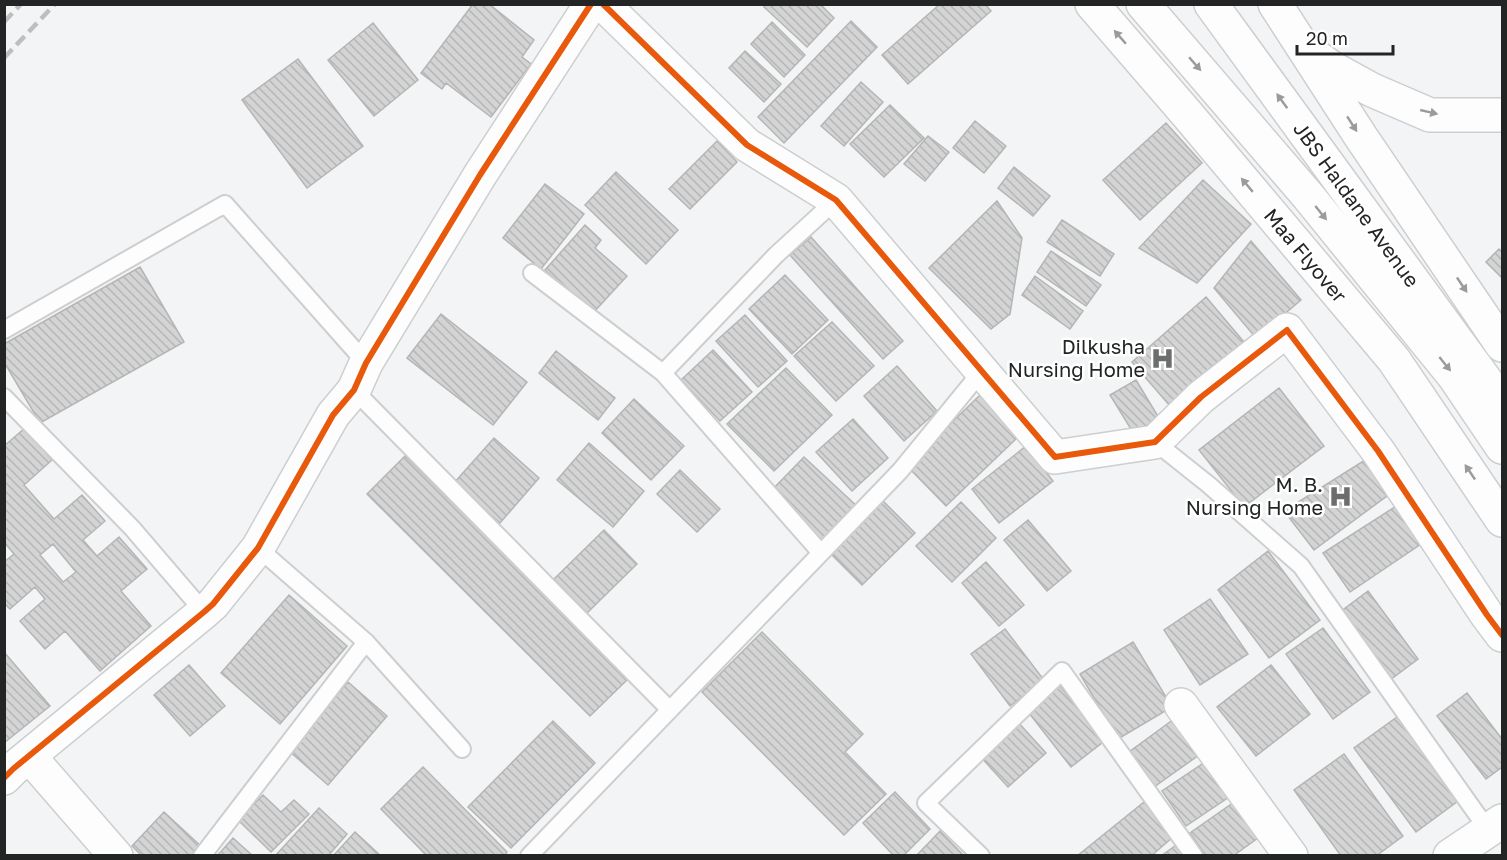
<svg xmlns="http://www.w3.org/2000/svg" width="1507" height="860" viewBox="0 0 1507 860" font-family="'Golos Text',sans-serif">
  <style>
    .building { fill: url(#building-back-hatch); stroke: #b4b5b5; stroke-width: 1.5; fill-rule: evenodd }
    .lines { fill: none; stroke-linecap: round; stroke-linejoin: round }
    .service-casing { stroke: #cdcecf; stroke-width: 20 }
    .minor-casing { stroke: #cdcecf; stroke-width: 36 }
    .secondary-casing { stroke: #cdcecf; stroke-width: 36 }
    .primary-casing { stroke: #cdcecf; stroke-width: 36 }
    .motorway-casing { stroke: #cdcecf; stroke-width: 36 }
    .service { stroke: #fdfdfe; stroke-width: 16 }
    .minor { stroke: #fdfdfe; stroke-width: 33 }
    .secondary { stroke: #fdfdfe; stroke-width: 33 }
    .primary { stroke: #fdfdfe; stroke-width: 33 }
    .motorway { stroke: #fdfdfe; stroke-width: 33 }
    .rail { stroke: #bebebf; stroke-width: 4.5; stroke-dasharray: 12 6; stroke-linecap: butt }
    .cycleway-casing { stroke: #fff; stroke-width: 10 }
    .cycleway { stroke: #e8590c; stroke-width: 6 }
    .oneway { fill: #9b9b9c }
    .labels { text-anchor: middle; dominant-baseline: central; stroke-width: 5; stroke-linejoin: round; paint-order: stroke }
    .street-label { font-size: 20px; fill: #232424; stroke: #fff }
    .poi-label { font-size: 20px; fill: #232424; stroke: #fff; text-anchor: end }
  </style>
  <defs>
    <pattern id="building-back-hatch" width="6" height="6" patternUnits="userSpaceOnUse" patternTransform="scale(1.5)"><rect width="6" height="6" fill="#d4d4d5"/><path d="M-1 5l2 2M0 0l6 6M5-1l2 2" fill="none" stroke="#b6b6b7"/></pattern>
  </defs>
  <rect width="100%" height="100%" fill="#f3f4f5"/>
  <path class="building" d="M473 4H489L534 40 522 57 531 64 491 117 446 83 442 89 421 73Z
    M766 4H820L834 18 807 47 764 7Z
    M940 4H985L991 11 908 84 882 55Z
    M851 21 877 47 784 143 758 117Z
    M772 22 805 55 784 77 751 44Z
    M373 23 418 80 374 116 328 60Z
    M745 51 781 84 764 102 729 68Z
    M298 59 363 146 307 188 242 100Z
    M861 82 883 102 844 146 821 126Z
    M890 105 924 138 884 177 850 144Z
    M975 121 1006 146 984 173 953 148Z
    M1166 123 1202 163 1140 220 1103 180Z
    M928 136 949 152 925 181 904 164Z
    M717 141 737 162 690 209 669 189Z
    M1014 167 1050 196 1033 216 998 188Z
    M616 172 678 230 646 264 585 205Z
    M1203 180 1251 224 1197 283 1139 248Z
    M545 184 584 214 541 269 503 238Z
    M997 201 1022 238 1010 314 991 329 929 268Z
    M1062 220 1114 254 1100 276 1047 242Z
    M585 225 601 240 595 248 627 276 593 313 545 270Z
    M811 237 903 341 883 359 790 255Z
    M1251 241 1301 300 1256 338 1214 288Z
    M1499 249 1502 252V278L1486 262Z
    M1051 251 1101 285 1086 306 1037 272Z
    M140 267 184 342 40 423 4 362V344Z
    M785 275 828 320 792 354 749 309Z
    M1035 276 1083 311 1070 329 1022 295Z
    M1206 297 1244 342 1170 406 1132 362Z
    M441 314 527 382 493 425 407 358Z
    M745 315 787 361 758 387 716 341Z
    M832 322 874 366 836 401 794 356Z
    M713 350 752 392 720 421 681 380Z
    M556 351 615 398 598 420 539 373Z
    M897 366 937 411 904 441 864 396Z
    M786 368 832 415 774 471 727 424Z
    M1136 380 1159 418 1134 434 1110 395Z
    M1279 388 1324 446 1244 507 1199 450Z
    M980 395 1020 435 946 506 907 466Z
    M634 399 684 446 651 480 602 433Z
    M853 419 888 458 852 491 816 452Z
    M25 428 52 460 24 485 54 519 82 495 105 521 83 540 97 556 119 537 147 569 121 591 151 626 100 671 65 631 45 649 20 621 45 599 35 587 10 609 4 603V562L14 554 4 542V446ZM53 544 76 572 63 582 40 555Z
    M494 438 539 478 500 523 454 483Z
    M589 443 644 491 613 527 557 480Z
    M1026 446 1053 481 999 523 972 489Z
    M405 456 629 678 590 716 367 494Z
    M804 457 860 509 826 544 771 491Z
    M1365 460 1391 493 1314 550 1284 511Z
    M680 470 720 509 697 532 657 494Z
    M879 497 915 533 862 585 826 549Z
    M961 502 996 538 952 582 916 546Z
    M1401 503 1424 542 1350 592 1323 553Z
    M1028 520 1071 571 1047 591 1004 540Z
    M604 530 637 564 587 613 554 579Z
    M1268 551 1320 620 1269 658 1218 590Z
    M986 562 1024 605 999 626 962 583Z
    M1368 591 1418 659 1390 680 1340 612Z
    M289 595 347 646 280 724 221 673Z
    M1210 599 1248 654 1200 685 1164 630Z
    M1323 628 1370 692 1333 719 1286 654Z
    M1005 629 1044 680 1010 706 971 654Z
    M762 632 863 734 845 752 886 794 844 835 702 692Z
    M1133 642 1172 707 1118 739 1080 674Z
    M4 652 50 706 4 743Z
    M189 665 225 706 190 736 154 695Z
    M1271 665 1310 714 1256 756 1217 707Z
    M348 682 387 716 328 785 289 751Z
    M1058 683 1103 742 1071 767 1025 708Z
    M1467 693 1502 739V767L1486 779 1437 716Z
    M1397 717 1458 801 1416 832 1354 748Z
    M1174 719 1199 755 1154 787 1129 752Z
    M1016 720 1046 753 1008 787 979 755Z
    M553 721 595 763 511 848 468 807Z
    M1344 754 1403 836 1376 856H1341L1294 790Z
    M1211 758 1235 793 1186 826 1162 791Z
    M423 767 507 852 504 856H427L381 809Z
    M895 792 930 829 903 856H894L863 823Z
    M263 795 281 812 294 800 309 814 271 852 238 820Z
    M1237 800 1262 835 1233 856H1206L1190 833Z
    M1144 802 1173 837 1151 856H1077Z
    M319 808 347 834 328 856H275Z
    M164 812 203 848 196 856H142L132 846Z
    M940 831 964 856H916Z
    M355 832 381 856H333Z
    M233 838 253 856H217Z
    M1179 843 1187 856H1161Z"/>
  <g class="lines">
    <defs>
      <path id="service" d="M532 273 663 373 776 255 836 200
        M4 330 225 204 366 363
        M663 373 821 553
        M354 390 670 710
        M4 397 132 528 204 612
        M1155 442 1209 485 1301 566 1488 830
        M258 548 366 642 462 749
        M202 856 366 642
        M529 856 900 471 981 372
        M981 856 926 803 1062 671 1194 856"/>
      <path id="minor" d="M603 4 747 145 836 200 1055 457 1155 442 1201 397 1287 330 1378 451 1487 615 1502 635
        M1181 705 1291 856
        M29 756 116 856
        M4 778 13 769 204 612 213 604 258 548 333 415 354 390 366 363 480 175 591 4"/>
      <path id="secondary" d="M1450 856 1502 821"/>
      <path id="primary" d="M1211 4 1502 403
        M1275 4 1361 137 1502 345
        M1312 54 1332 68 1372 90 1430 115H1502"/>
      <path id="motorway" d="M1092 4 1187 114 1394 360 1502 520
        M1143 4 1308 196 1454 376 1502 447"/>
    </defs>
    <use href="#service" class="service-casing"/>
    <use href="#minor" class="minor-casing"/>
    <use href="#secondary" class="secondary-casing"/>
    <use href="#primary" class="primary-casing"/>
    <use href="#motorway" class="motorway-casing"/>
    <use href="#service" class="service"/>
    <use href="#minor" class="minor"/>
    <use href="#secondary" class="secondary"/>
    <use href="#primary" class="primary"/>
    <use href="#motorway" class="motorway"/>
    <path class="rail" d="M4 22 21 4
      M4 58 55 4"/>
    <defs>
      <path id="cycleway" d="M603 4 747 145 836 200 1055 457 1155 442 1201 397 1287 330 1378 451 1487 615 1502 635
        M4 778 13 769 204 612 213 604 258 548 333 415 354 390 366 363 480 175 591 4"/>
    </defs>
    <use href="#cycleway" class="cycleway-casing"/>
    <use href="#cycleway" class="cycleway"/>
  </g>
  <defs><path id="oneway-solid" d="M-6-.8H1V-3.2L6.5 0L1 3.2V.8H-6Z" transform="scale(1.5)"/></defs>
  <g class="oneway">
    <use href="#oneway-solid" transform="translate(1120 37) rotate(-131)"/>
    <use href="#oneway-solid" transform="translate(1195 64) rotate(49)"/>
    <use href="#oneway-solid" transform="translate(1282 101) rotate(-126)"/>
    <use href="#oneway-solid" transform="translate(1429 112) rotate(13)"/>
    <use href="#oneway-solid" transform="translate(1352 124) rotate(57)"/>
    <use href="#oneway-solid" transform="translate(1247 185) rotate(-130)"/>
    <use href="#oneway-solid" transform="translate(1321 213) rotate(51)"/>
    <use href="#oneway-solid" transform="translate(1462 285) rotate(56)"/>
    <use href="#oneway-solid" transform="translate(1445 364) rotate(51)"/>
    <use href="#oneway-solid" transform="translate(1470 472) rotate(-124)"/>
  </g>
  <defs>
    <symbol id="hospital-bare" viewBox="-9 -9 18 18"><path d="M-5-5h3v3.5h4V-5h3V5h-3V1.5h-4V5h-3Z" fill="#6c6d6d" stroke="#fff" stroke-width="2.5" paint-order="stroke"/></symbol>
  </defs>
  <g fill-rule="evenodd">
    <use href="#hospital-bare" x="1146" y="342" width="33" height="33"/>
    <use href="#hospital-bare" x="1324" y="480" width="33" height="33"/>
  </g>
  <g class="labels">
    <g class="street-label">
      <text transform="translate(1357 204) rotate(54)">JBS Haldane Avenue</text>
      <text transform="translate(1306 255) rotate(50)">Maa Flyover</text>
    </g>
    <g class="poi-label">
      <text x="1145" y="346">Dilkusha<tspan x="1145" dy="23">Nursing Home</tspan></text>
      <text x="1323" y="484">M. B.<tspan x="1323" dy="23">Nursing Home</tspan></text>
    </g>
  </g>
  <rect width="1507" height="860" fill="none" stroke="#232424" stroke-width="12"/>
  <path d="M1297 45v9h96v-9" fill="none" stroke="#232424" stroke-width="3"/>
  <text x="1306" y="45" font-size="18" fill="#232424" stroke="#ffffff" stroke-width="4.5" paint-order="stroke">20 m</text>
</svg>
